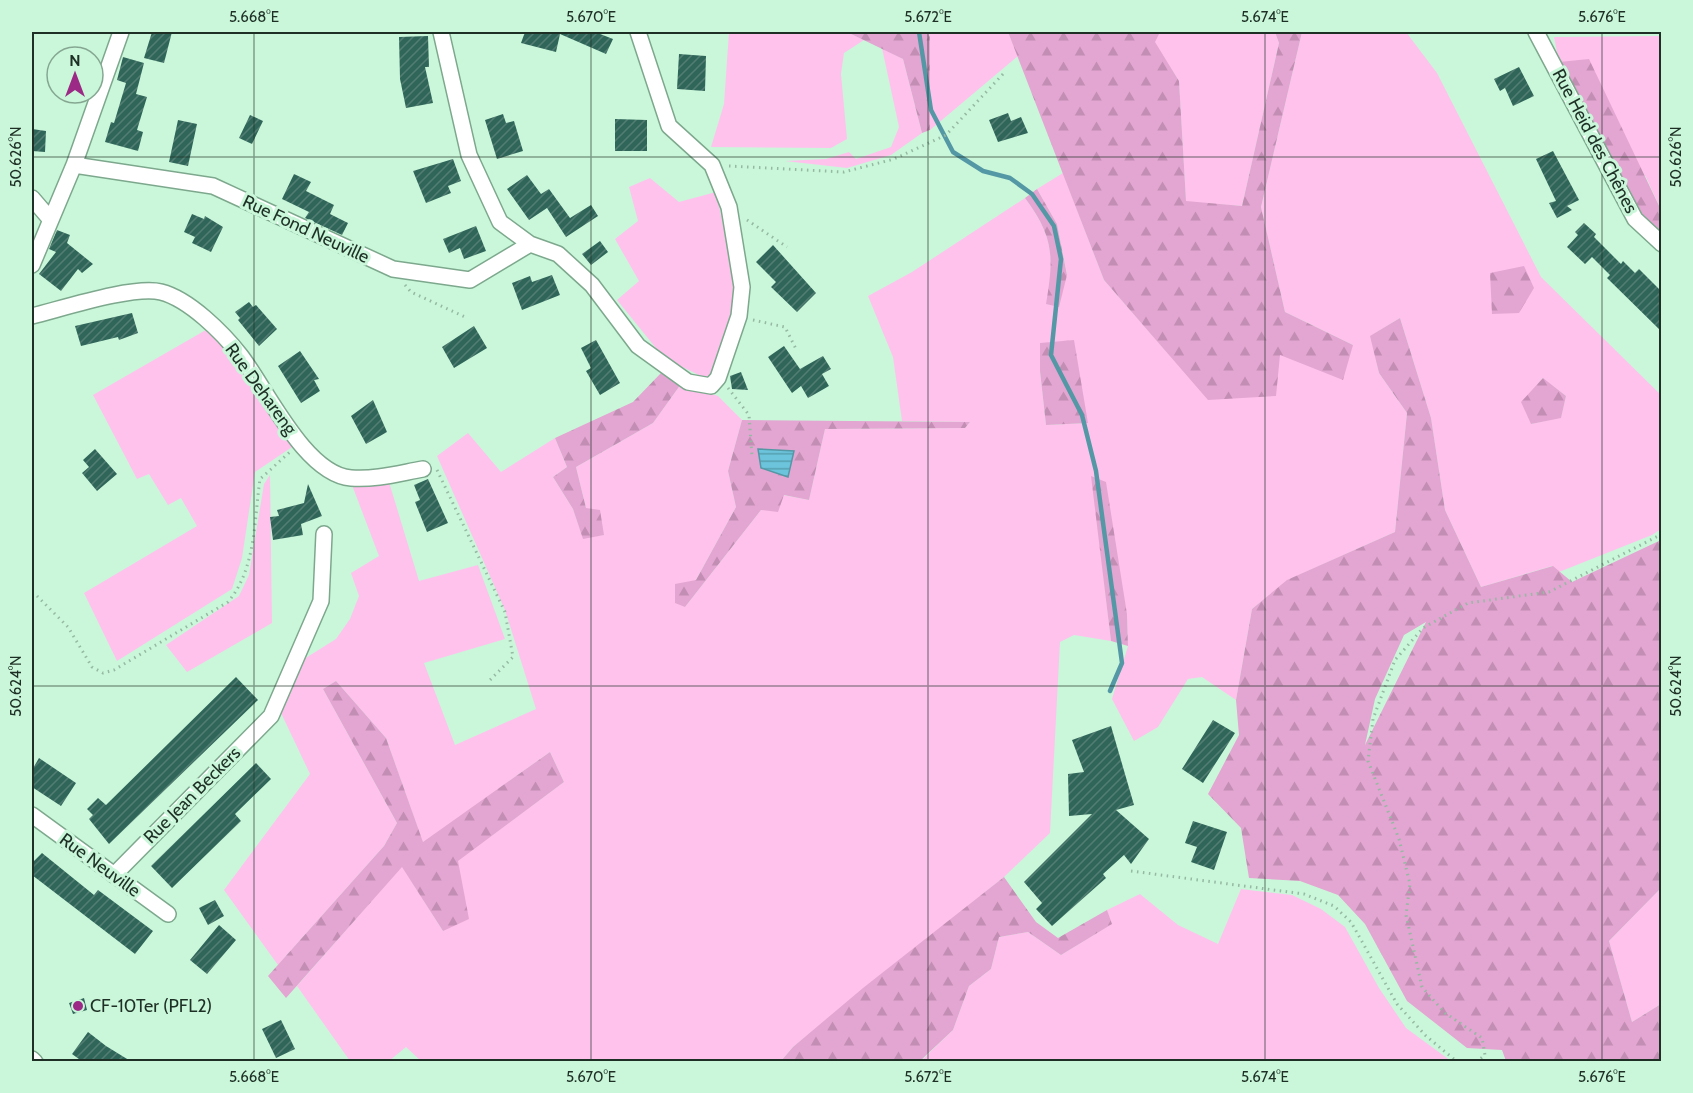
<svg xmlns="http://www.w3.org/2000/svg" width="1693" height="1093" viewBox="0 0 1693 1093" font-family="Cabin,sans-serif">
  <style>
    .grass { fill: #ffc2ed; fill-rule: evenodd }
    .forest { fill: url(#forest-firs); fill-rule: evenodd }
    .water { fill: url(#water-rules); stroke: #5498a5; stroke-width: 1.5 }
    .lines { fill: none; stroke-linecap: round; stroke-linejoin: round }
    .stream { stroke: #5498a5; stroke-width: 4.5 }
    .building { fill: url(#building-hatch) }
    .minor-casing { stroke: #7da88d; stroke-width: 18 }
    .path { stroke: #95b9a2; stroke-width: 3; stroke-dasharray: 1.5 4.5; stroke-linecap: butt }
    .minor { stroke: #fff; stroke-width: 15 }
    .ticks { fill: none; stroke: #1e3025; stroke-width: 1.5; stroke-opacity: 0.45 }
    .poi-dot { fill: #9c2985; stroke: #caf7da; stroke-width: 2 }
    .labels { text-anchor: middle; dominant-baseline: central; stroke-width: 6; stroke-linejoin: round; paint-order: stroke }
    .street-label { font-size: 18px; fill: #1e3025; stroke: #caf7da }
    .poi-label { font-size: 18px; fill: #1e3025; stroke: #caf7da; text-anchor: start }
    .neatline { fill: none; stroke: #1e3025; stroke-width: 2 }
    .ticks-label { font-size: 15px; text-anchor: middle; fill: #1e3025 }
  </style>
  <defs>
    <pattern id="forest-firs" width="22" height="20" patternUnits="userSpaceOnUse" patternTransform="scale(1.5)"><rect width="22" height="20" fill="#e3a5d1"/><path d="M5 1l3.5 6h-7zM16 11l3.5 6h-7z" fill="#c28eb3"/></pattern>
    <pattern id="water-rules" width="6" height="5" patternUnits="userSpaceOnUse" patternTransform="scale(1.5)"><rect width="6" height="5" fill="#6bc4dc"/><path d="M0 2.5h6" fill="none" stroke="#57a0b2"/></pattern>
    <pattern id="building-hatch" width="6" height="6" patternUnits="userSpaceOnUse" patternTransform="scale(1.5)"><rect width="6" height="6" fill="#30665a"/><path d="M-1 1l2-2M0 6l6-6M5 7l2-2" fill="none" stroke="#537d73"/></pattern>
  </defs>
  <rect width="100%" height="100%" fill="#caf7da"/>
  <path class="grass" d="M729 32H847L864 40 844 53 841 74 847 139 831 148 711 147 724 104Z
    M927 32H1008L1018 56 930 130V37Z
    M1160 32H1275L1279 43 1242 206 1186 202 1179 81 1154 42Z
    M1302 32H1406L1437 73 1541 277 1661 395V529L1652 535 1559 572 1552 566 1481 587 1445 510 1431 418 1400 318 1371 336 1379 373 1407 413 1395 532 1288 580 1252 609 1236 700 1202 677 1188 679 1158 727 1134 741 1112 699 1128 646 1127 614 1092 476 1111 641 1074 635 1060 642 1050 833 1004 877 793 1047 781 1061 422 1062 406 1047 389 1061H350L297 986 402 866 443 931 457 861 564 782 550 752 423 843 386 738 336 681 323 689 397 823 384 846 278 965 224 890 310 774 281 713 290 686 304 659 336 639 350 619 359 596 351 573 379 556 352 485 389 482 419 581 478 565 505 639 424 663 455 745 536 709 505 610 437 456 468 433 501 472 555 438 567 467 553 477 573 509 583 538 603 535 586 508 576 467 653 423 681 384 718 396 742 420 728 471 736 507 696 580 685 607 761 510 783 495 809 500 825 429 965 428 970 422 902 421 893 357 868 296 912 272 1025 198C1054 237 1054 257 1047 304L1058 306 1067 274 1057 224 1037 189 1063 173 1104 280 1208 399 1280 355 1353 345 1285 312 1261 207ZM1040 371 1088 423 1046 425ZM1542 378 1566 396 1561 417 1531 424Z
    M1661 36V210L1646 177 1559 62 1554 37Z
    M882 48 903 59 922 133 891 155 847 168 785 161 826 159 849 152 856 159 891 147 899 127Z
    M650 178 679 202 716 192 736 286V324L709 380 664 358 617 300 639 281 615 239 638 221 629 187Z
    M211 327 290 434 295 445 255 472 242 558 232 589 117 661 84 593 197 526 181 498 168 505 149 474 137 479 93 395Z
    M270 475 272 623 187 672 166 645 239 596 249 575 264 484Z
    M1661 888V1004L1632 1022 1609 941Z
    M1241 889 1292 895 1321 909 1345 927 1379 988 1406 1028 1451 1061 920 1062 953 1030 969 986 991 969 999 937 1028 932 1061 955 1111 924 1107 910 1140 894 1178 925 1218 944Z"/>
  <path class="forest" d="M847 32H927L930 37V130L922 133 903 59Z
    M1008 32H1160L1155 42 1179 81 1186 201 1242 206 1279 43 1275 32H1302L1261 207 1285 312 1353 345 1343 380 1280 355 1276 396 1208 400 1104 280Z
    M1589 59 1661 210V234L1631 203 1559 62Z
    M1037 189 1057 224 1067 275 1059 307 1046 304C1054 257 1054 237 1025 198Z
    M1524 266 1534 288 1519 313 1492 314 1490 273Z
    M1400 318 1431 418 1445 510 1481 587 1553 566 1572 582 1661 540V888L1609 941 1632 1022 1661 1004V1061H1506L1502 1050 1467 1048 1407 1001 1365 924 1338 895 1300 881 1249 878 1241 828 1208 794 1239 735 1236 700 1252 609 1287 580 1395 532 1407 413 1379 373 1370 336ZM1426 622 1365 745 1375 699 1404 635Z
    M1074 340 1088 423 1046 425 1040 371V343Z
    M661 373 681 384 653 423 576 467 586 508 600 510 604 535 583 539 573 509 553 477 567 467 555 438 633 402Z
    M1543 378 1566 396 1561 418 1531 424 1521 402Z
    M742 420 970 422 965 428 825 429 809 500 784 495 778 512 761 510 685 607 675 603V584L696 580 736 507 728 471Z
    M1091 476 1106 482 1127 614 1128 646 1111 641Z
    M336 681 386 738 423 842 550 752 564 782 458 861 469 919 443 931 402 867 286 998 268 976 384 846 397 823 323 689Z
    M1004 877 1036 922 1058 938 1107 910 1112 924 1061 955 1028 932 999 937 991 969 969 986 953 1030 920 1061H781L793 1047 863 988Z"/>
  <path class="water" d="M758 449 794 451 788 477 761 468Z"/>
  <g class="lines">
    <path class="stream" d="M919 32 931 110 953 152 983 171 1010 178 1032 194 1054 226 1061 259 1051 355 1082 415 1096 471 1122 663 1110 691"/>
  </g>
  <path class="building" d="M152 32H172L164 63 144 58Z
    M525 32H595L613 39 606 54 560 34 556 52 521 43Z
    M428 36 429 67H425L433 103 406 108 400 79 399 37Z
    M679 54 706 56 705 91 677 89Z
    M123 57 144 63 136 94 147 97 137 130 143 132 138 151 105 142 111 122 114 123 126 83 117 80Z
    M1519 67 1534 96 1513 106 1505 88 1500 91 1494 79Z
    M1008 113 1011 121 1021 117 1028 133 998 142 989 120Z
    M503 114 506 123 514 121 523 151 497 159 485 120Z
    M250 115 263 121 252 144 239 138Z
    M615 119 647 120V151H615Z
    M178 120 197 124 188 166 169 162Z
    M32 129 46 131 45 152 32 151Z
    M1553 151 1579 200 1567 206 1572 210 1557 218 1549 203 1556 201 1536 159Z
    M453 159 461 181 448 186 451 193 426 203 413 171Z
    M294 174 311 182 306 191 334 205 330 214 348 223 342 235 305 218 309 212 282 199Z
    M527 175 541 194 549 189 570 218 591 205 598 216 566 237 547 208 529 220 507 189Z
    M192 214 204 219 205 216 223 227 211 252 192 243 195 237 184 232Z
    M1584 223 1596 234 1594 237 1621 264 1623 261 1635 273 1639 269 1662 292V332L1607 278 1610 275 1592 257 1585 264 1567 247 1578 235 1575 232Z
    M476 226 486 251 464 259 460 248 449 253 443 239Z
    M57 230 70 235 67 243 93 264 82 273 78 269 61 291 39 274 56 252 49 249Z
    M600 241 608 252 591 265 582 254Z
    M773 245 816 293 797 312 771 287 776 282 756 262Z
    M552 275 560 295 522 310 512 283 530 276 532 282Z
    M249 302 253 307 256 305 277 329 259 346 238 320 240 318 235 312Z
    M132 313 138 333 119 340 118 337 81 346 75 326Z
    M474 326 487 348 454 368 442 347Z
    M596 340 620 383 600 395 586 371 591 368 581 348Z
    M784 346 800 369 823 356 831 369 822 374 829 386 808 398 801 386 792 393 768 357Z
    M300 351 319 379 314 380 320 391 301 403 278 366Z
    M741 372 748 390 732 389 730 376Z
    M373 400 387 432 366 444 351 416Z
    M95 449 117 474 97 491 82 473 89 467 83 460Z
    M428 479 448 523 427 532 415 502 420 500 414 485Z
    M308 484 322 516 301 524 303 535 273 540 270 517 279 516 277 510 304 503Z
    M236 677 258 700 109 844 89 819 93 815 87 809 98 798 106 805Z
    M1213 720 1235 733 1203 783 1182 769Z
    M1111 726 1134 805 1116 810 1149 839 1131 864 1124 855 1103 874 1106 878 1052 926 1036 909 1042 903 1024 882 1092 814 1069 816 1068 774 1084 772 1072 740Z
    M39 758 76 783 61 806 32 787V770Z
    M256 763 271 779 235 814 241 821 172 888 151 866Z
    M1193 821 1227 832 1214 870 1191 862 1197 847 1185 843Z
    M42 853 94 895 98 890 153 931 135 954 32 875V863Z
    M215 900 224 916 208 925 199 908Z
    M219 925 236 940 207 974 190 960Z
    M84 998 87 1010 73 1014 69 1003Z
    M281 1020 295 1049 276 1058 262 1029Z
    M88 1032 106 1046 132 1062H83L72 1054Z"/>
  <g class="lines">
    <defs>
      <path id="minor" d="M441 32 469 155 500 222 530 244 558 254 592 285 638 346 688 382 711 386 718 378 739 316 742 287 729 207 712 165 669 126 638 32
        M1536 32 1635 219 1662 244
        M74 165 213 186 393 269 470 280 530 244
        M32 198 50 219
        M32 265 74 165 121 32
        M32 316C61 309 134 285 161 292 189 299 223 333 241 356 267 390 305 474 351 478 375 480 400 473 423 469
        M32 815 168 914
        M114 875 271 716 321 601 324 534
        M32 1059 35 1062"/>
    </defs>
    <use href="#minor" class="minor-casing"/>
    <path class="path" d="M729 166 844 172 894 159 946 135 1004 73
      M747 220 787 247
      M405 285 411 292 465 317
      M753 320 785 327 796 349
      M728 388 749 415 752 456
      M437 470 505 612 513 657 490 680
      M37 596 68 627 92 667 103 673 114 670 228 602C256 569 254 521 260 479L290 452
      M1131 871 1304 894 1334 906 1351 922 1397 1004 1426 1036 1455 1060 1467 1062
      M1476 1062 1485 1055 1482 1038 1445 1013 1422 987 1406 915 1410 884 1399 839 1368 761 1373 719 1395 660 1423 628 1468 603 1549 592 1662 534"/>
    <use href="#minor" class="minor"/>
  </g>
  <path class="ticks" d="M254 32V1062M591 32V1062M928 32V1062M1265 32V1062M1602 32V1062M32 157H1662M32 686H1662"/>
  <circle class="poi-dot" cx="78" cy="1006" r="6"/>
  <g class="labels">
    <g class="street-label">
      <text transform="translate(1595 141) rotate(62)">Rue Heid des Chênes</text>
      <text transform="translate(306 229) rotate(25)">Rue Fond Neuville</text>
      <text transform="translate(261 389) rotate(54)">Rue Dehareng</text>
      <text transform="translate(192 795) rotate(-45)">Rue Jean Beckers</text>
      <text transform="translate(100 865) rotate(36)">Rue Neuville</text>
    </g>
    <g class="poi-label">
      <text x="90" y="1006">CF-10Ter (PFL2)</text>
    </g>
  </g>
  <rect width="1693" height="1093" fill="none" stroke="#caf7da" stroke-width="66"/>
  <g transform="translate(75 75)"><circle r="28" fill="#caf7da" stroke="#85a792" stroke-width="1.5"/>
  <path d="M0-4.5L10 22L0 15L-10 22Z" fill="#9c2985"/>
  <text y="-9" font-size="16" font-weight="bold" text-anchor="middle" fill="#1e3025">N</text>
  </g>
  <rect x="33" y="33" width="1627" height="1027" class="neatline"/>
  <g class="ticks-label">
    <text x="254" y="22">5.668°E</text>
    <text x="591" y="22">5.670°E</text>
    <text x="928" y="22">5.672°E</text>
    <text x="1265" y="22">5.674°E</text>
    <text x="1602" y="22">5.676°E</text>
    <text transform="translate(16 157) rotate(-90)" y="5">50.626°N</text>
    <text transform="translate(1676 157) rotate(-90)" y="5">50.626°N</text>
    <text transform="translate(16 686) rotate(-90)" y="5">50.624°N</text>
    <text transform="translate(1676 686) rotate(-90)" y="5">50.624°N</text>
    <text x="254" y="1082">5.668°E</text>
    <text x="591" y="1082">5.670°E</text>
    <text x="928" y="1082">5.672°E</text>
    <text x="1265" y="1082">5.674°E</text>
    <text x="1602" y="1082">5.676°E</text>
  </g>
</svg>
